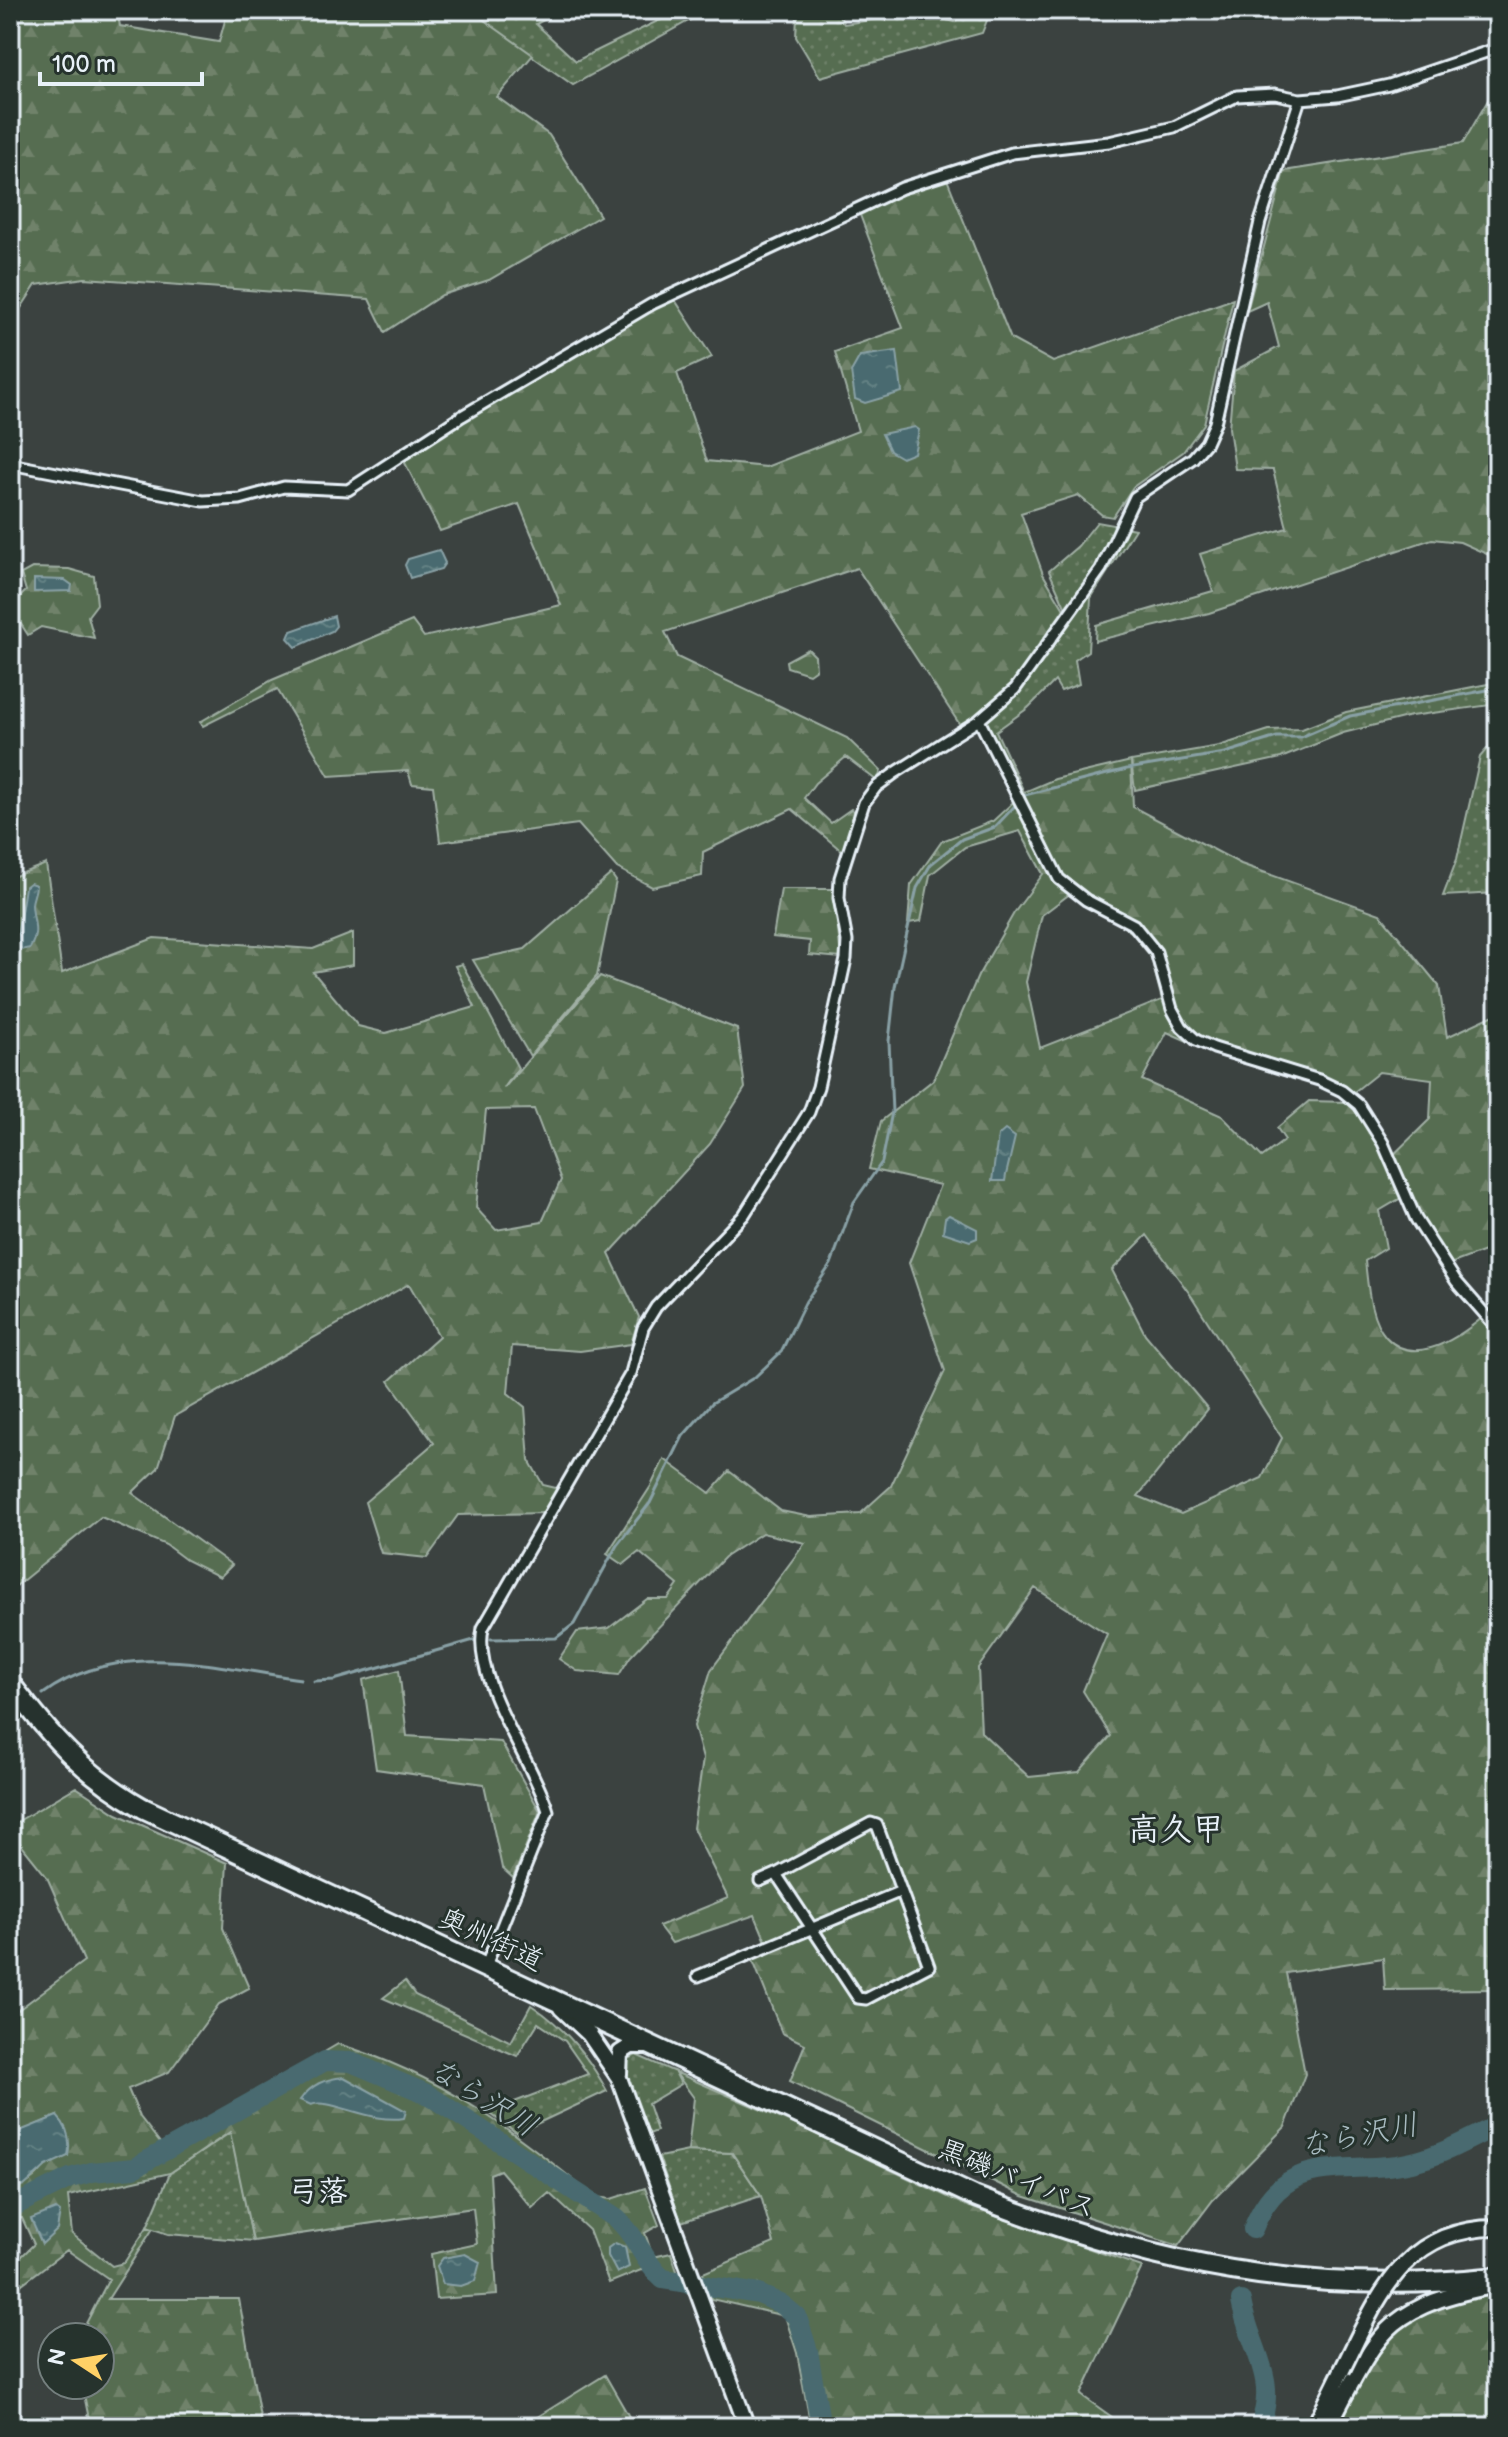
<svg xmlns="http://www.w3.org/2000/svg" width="1508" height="2437" viewBox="0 0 1508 2437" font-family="'Balsamiq Sans','Klee One',sans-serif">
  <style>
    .grass { fill: url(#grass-dots); stroke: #a0afa4; stroke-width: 2 }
    .forest { fill: url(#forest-firs); stroke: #a0afa4; stroke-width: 2; fill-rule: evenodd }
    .water { fill: url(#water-ripples); stroke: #89a1a6; stroke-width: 2 }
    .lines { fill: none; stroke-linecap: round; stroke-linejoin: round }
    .stream { stroke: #89a1a6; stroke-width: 3 }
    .river { stroke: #496b6f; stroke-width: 20 }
    .street-casing { stroke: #e8f1f8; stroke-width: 15 }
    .secondary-casing { stroke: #e8f1f8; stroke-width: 20 }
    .primary-casing { stroke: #e8f1f8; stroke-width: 20 }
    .highway-casing { stroke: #e8f1f8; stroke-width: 24 }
    .street { stroke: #26332d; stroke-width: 9 }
    .secondary { stroke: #26332d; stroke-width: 14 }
    .primary { stroke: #26332d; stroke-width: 14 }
    .highway { stroke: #26332d; stroke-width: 18 }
    .primary-bridge-casing { stroke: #e8f1f8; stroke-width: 20; stroke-linecap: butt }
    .primary-bridge { stroke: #26332d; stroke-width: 14 }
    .labels { text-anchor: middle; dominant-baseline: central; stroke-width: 6; stroke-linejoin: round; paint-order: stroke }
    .street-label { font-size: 28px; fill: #e8f1f8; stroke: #26332d }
    .water-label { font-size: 30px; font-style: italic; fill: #a8bbc1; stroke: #26332d }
    .neighbourhood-label { font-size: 30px; font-weight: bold; fill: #e8f1f8; stroke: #26332d }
    .quarter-label { font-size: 32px; font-weight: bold; fill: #e8f1f8; stroke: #26332d }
  </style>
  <defs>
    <pattern id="grass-dots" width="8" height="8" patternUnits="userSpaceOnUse" patternTransform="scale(2)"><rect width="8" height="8" fill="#576d51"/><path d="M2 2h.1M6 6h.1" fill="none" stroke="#6f826b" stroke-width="1.8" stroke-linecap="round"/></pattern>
    <pattern id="forest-firs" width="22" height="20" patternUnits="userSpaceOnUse" patternTransform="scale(2)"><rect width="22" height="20" fill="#576d51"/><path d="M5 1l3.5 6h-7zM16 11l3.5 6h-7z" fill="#6f826b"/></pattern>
    <pattern id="water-ripples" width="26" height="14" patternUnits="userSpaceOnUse" patternTransform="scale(2)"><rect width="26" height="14" fill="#496b6f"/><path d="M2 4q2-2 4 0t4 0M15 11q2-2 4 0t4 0" fill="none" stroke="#638184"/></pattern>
  </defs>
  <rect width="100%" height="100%" fill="#3b4240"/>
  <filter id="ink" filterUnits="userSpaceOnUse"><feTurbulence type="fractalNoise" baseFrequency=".0125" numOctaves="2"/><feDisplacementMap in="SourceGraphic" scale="16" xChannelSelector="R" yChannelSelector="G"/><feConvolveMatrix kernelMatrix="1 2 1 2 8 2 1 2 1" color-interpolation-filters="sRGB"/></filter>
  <g filter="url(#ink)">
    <path class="grass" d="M490 10H562L536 24 576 61 680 10H708L573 85 475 16Z
      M789 10H836L844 24 919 13 955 22 962 10H991L982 33 820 77 796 37 797 15Z
      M1097 522 1135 529 1091 598 1088 651 1075 660 1079 684 1061 691 1055 681 1028 708 996 731 1024 792 1014 800 977 727 1014 685 1067 611 1049 571 1078 546Z
      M1498 682V704L1411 716 1343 733 1281 758 1135 790 1131 761 1219 746 1269 730 1302 729 1346 712Z
      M1498 736V893L1443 896 1457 859 1480 757Z
      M405 1981 415 1995 511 2042 531 2005C565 2027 588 2056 607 2091L517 2133 488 2112 588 2074 565 2041 538 2023 517 2056 383 1998Z
      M636 2055 675 2072 681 2084 648 2104 657 2131 649 2134 629 2083 625 2061Z
      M231 2132 253 2241 168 2234 147 2227 170 2173Z
      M688 2151 732 2153 761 2196 681 2222 659 2157Z"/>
    <path class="forest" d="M10 10H117L120 26 219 42 228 10H470L533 55 497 97 549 135 600 216 489 280 442 295 385 332 369 299 85 278 36 285 10 325Z
      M1498 83V554L1491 556 1460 542 1432 539 1209 613 1095 641 1096 625 1213 591 1200 554 1287 528 1273 470 1235 469 1229 428 1234 371 1279 347 1267 302 1247 311 1284 171 1463 143Z
      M947 179 1011 339 1053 362 1233 299 1204 424 1183 452 1133 487 1113 517 1102 515 1078 495 1021 513 1043 574 1065 611C1036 652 1008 704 962 728L857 568 665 632 677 657 847 738 881 771 877 781 846 757 815 783 804 798 831 823 851 809 855 812 843 852 792 809 703 852 702 876 652 887 617 868 578 824 440 842 433 786 412 784 408 771 329 776 277 689 203 726 200 722 272 680 412 621 424 637 561 605 519 504 440 531 404 461 470 415 648 310 675 300 712 357 677 373 707 461 766 467 858 431 835 352 903 328 860 215 902 192Z
      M32 568 69 569 94 576 97 604 88 616 94 638 41 627 28 635 10 607 26 591 21 574Z
      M808 649 815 656 816 669 809 674 787 667 786 661Z
      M1131 761 1133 807 1241 864 1380 914 1439 986 1447 1037 1498 1013V1246L1442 1267 1403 1197 1379 1211 1386 1248 1365 1261C1368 1285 1369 1318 1386 1337 1419 1373 1473 1327 1498 1304V1563L1488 1573 1498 1583V1989L1385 1990 1383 1958 1286 1973 1305 2074 1285 2127 1213 2200 1178 2246 1023 2196 790 2081 805 2044 782 2033 752 1958 770 1951 755 1915 672 1943 659 1926 728 1898 693 1828 703 1759 694 1726 711 1670 805 1543 762 1533 725 1557 630 1657 619 1675 577 1671 559 1659 577 1632 609 1628 647 1599H668L678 1585 639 1552 623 1565 607 1554 651 1486 664 1459 710 1493 729 1471 781 1511 811 1517 860 1514 891 1486 945 1371 909 1263 940 1185 869 1169 881 1121 933 1080 978 976 1014 913 1043 874 1020 831 965 847 930 875 921 921 908 923 911 885 942 841 993 821 1024 792 1055 779ZM1071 893 1131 932 1151 957 1162 1000 1040 1048 1026 982 1042 915ZM1167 1032 1192 1043 1354 1092 1379 1072 1432 1079 1430 1119 1385 1163 1370 1127 1347 1102 1309 1101 1277 1128 1285 1140 1262 1157 1222 1116 1142 1080ZM1147 1235 1192 1297 1282 1438 1262 1478 1181 1514 1138 1496 1208 1409 1145 1334 1112 1270ZM1035 1588 1107 1634 1083 1691 1111 1736 1079 1772 1029 1777 981 1732 978 1668Z
      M46 864 62 973 154 938 313 949 353 933V965L313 972 358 1026 386 1033 475 1007 455 966 462 964 518 1068 504 1088 600 976 737 1029 745 1088 710 1144 609 1254 639 1317 631 1344 580 1351 512 1346 508 1393 525 1407 529 1460 543 1485 560 1489 546 1513 458 1515 427 1558 381 1553 365 1502 434 1443 389 1381 439 1336 409 1284 175 1416 158 1468 132 1493 232 1565 220 1577 186 1560 166 1545 101 1517 10 1591V878ZM534 1109 561 1180 542 1222 496 1230 476 1208 486 1110Z
      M611 874 616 881 597 976 530 1056 473 960 525 949Z
      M781 889H834L841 958 809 955 810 941 773 937Z
      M399 1670 407 1736 501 1742 540 1811 513 1878 502 1868 484 1784 376 1769 363 1680Z
      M76 1787 117 1814 227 1863 223 1928 249 1988 219 2004 169 2072 128 2089 140 2117 161 2144 178 2138 338 2044C441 2074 513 2131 595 2197L611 2199 645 2188 659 2225 645 2233 653 2257 671 2253 678 2274 641 2270 609 2283 589 2230 549 2193 532 2208 500 2170 490 2174 497 2295 436 2299 431 2254 477 2244 473 2208 253 2241 230 2132 170 2173 68 2196 72 2234 112 2266 124 2263 147 2227 152 2230 108 2299H239L261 2423 271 2427H86L89 2419 82 2385H100V2337H79L109 2279 67 2250 10 2293V2268L34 2244 22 2218 10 2219V2190C51 2178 49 2152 57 2116L10 2136V2016L84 1961 47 1877 10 1831V1826Z
      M675 2072 805 2129 965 2205 1142 2267 1081 2395 1112 2417 1106 2427H811L797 2353 785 2316 711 2299 703 2273 774 2243 761 2196 732 2153 688 2151 694 2098Z
      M1498 2294V2427H1339C1380 2339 1397 2308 1498 2294Z
      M605 2375 635 2427H501L505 2417 526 2424Z"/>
    <path class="water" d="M897 351 902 392 865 403 855 399 851 372 860 356Z
      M915 427 919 430 914 453 902 458 890 451 882 434Z
      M439 550 445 563 441 569 410 578 405 565 408 559Z
      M34 579 65 580 72 585 71 591 34 592Z
      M334 616 336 626 332 631 296 647 288 638 291 631Z
      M30 883 36 885C36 893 32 898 32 905 33 922 40 931 30 948L21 950 16 944 25 887Z
      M1005 1130 1015 1137 1006 1175 1005 1181H992L998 1136Z
      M949 1215 977 1229V1238L970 1241 943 1232 945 1218Z
      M344 2077 406 2111 404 2118C371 2124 328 2097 311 2105L300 2100C312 2084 324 2079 344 2077Z
      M57 2116C68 2127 71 2141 68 2156L46 2166 24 2186 10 2190V2135Z
      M56 2209 60 2212 57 2230 42 2244 31 2219Z
      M615 2243 625 2247 629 2267 617 2273 608 2256V2248Z
      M465 2254 480 2262 475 2281 461 2286 443 2284 437 2266 443 2258Z"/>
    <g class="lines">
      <path class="stream" d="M491 1639 556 1638 574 1624 617 1545 650 1503 683 1436 712 1403 755 1377 781 1352 806 1301 831 1264 854 1202 882 1162 892 1112 889 1041 895 987 917 888 931 864 962 839 995 827 1025 795 1127 769 1225 753 1277 737H1301L1350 716 1498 688
        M314 1681 334 1680 474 1640
        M43 1694C120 1638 215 1667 301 1679"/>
      <path class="river" d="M10 2208 70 2178 92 2172 134 2168 325 2061 351 2062 427 2094 617 2219C637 2236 644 2263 663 2279L759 2294 783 2305 797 2317 808 2351 821 2427
        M1253 2229C1286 2144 1350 2180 1420 2160 1446 2153 1473 2137 1498 2125
        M1241 2301C1249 2347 1280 2379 1259 2427"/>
      <defs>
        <path id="street" d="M10 464 203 501 240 499 284 487 348 490 462 416 652 304 902 188 1012 153 1109 142 1174 127 1237 96 1275 94 1300 99 1337 96 1389 85 1498 48
          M979 720 1059 879 1086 900 1134 925 1156 952 1172 1009 1182 1027 1196 1040 1214 1048 1319 1080 1342 1091 1359 1105 1383 1143 1416 1219 1456 1281 1498 1329
          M871 1823 877 1825 929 1966 866 1999 858 1998 776 1874Z
          M760 1881 776 1874
          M485 1968 548 1811C533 1760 472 1682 483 1628L631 1373 643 1328 656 1307 744 1215 809 1112 818 1087 846 959 847 941 839 898 840 878 864 803 876 787 895 773 979 720 1015 689 1101 569 1135 497 1193 458 1206 443 1215 423 1260 222 1300 99
          M698 1976 899 1892"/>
        <path id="secondary" d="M561 2008 589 2034 619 2078 747 2427
          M619 2074 620 2053 631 2046H647"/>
        <path id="primary" d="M1314 2427 1342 2370
          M1328 2427C1380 2330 1384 2307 1498 2285"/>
        <path id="highway" d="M10 1683C51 1737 83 1774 143 1808L974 2196C1149 2265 1310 2297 1498 2277"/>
      </defs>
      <use href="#street" class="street-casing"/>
      <use href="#secondary" class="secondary-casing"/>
      <use href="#primary" class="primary-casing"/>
      <use href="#highway" class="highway-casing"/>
      <use href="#street" class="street"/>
      <use href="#secondary" class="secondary"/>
      <use href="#primary" class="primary"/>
      <use href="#highway" class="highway"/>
      <defs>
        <path id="primary-bridge" d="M1342 2370C1378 2298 1403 2227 1498 2228"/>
      </defs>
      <use href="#primary-bridge" class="primary-bridge-casing"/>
      <use href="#primary-bridge" class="primary-bridge"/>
    </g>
  </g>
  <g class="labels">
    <g class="street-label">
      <text transform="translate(491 1940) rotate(25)">奥州街道</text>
      <text transform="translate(1017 2179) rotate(22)">黒磯バイパス</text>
    </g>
    <g class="water-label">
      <text transform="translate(483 2098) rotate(32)">なら沢川</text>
      <text transform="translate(1359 2136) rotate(-11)">なら沢川</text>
    </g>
    <g class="neighbourhood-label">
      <text x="318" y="2192">弓落</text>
    </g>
    <g class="quarter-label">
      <text x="1176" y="1830">高久甲</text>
    </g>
  </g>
  <rect width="1508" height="2437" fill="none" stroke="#26332d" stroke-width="40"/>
  <rect x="20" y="20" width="1468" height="2397" fill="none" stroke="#e8f1f8" stroke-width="3" filter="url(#ink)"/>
  <g transform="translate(76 2361) rotate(282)"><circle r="38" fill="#26332d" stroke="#747f7e" stroke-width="2"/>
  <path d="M0-6L14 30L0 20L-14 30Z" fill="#ffd166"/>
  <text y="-12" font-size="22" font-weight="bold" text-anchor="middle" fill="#e8f1f8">N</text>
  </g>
  <path d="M40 72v12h162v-12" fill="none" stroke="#e8f1f8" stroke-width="4"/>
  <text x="52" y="72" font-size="24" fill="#e8f1f8" stroke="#26332d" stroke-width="6" paint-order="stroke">100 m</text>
</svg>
